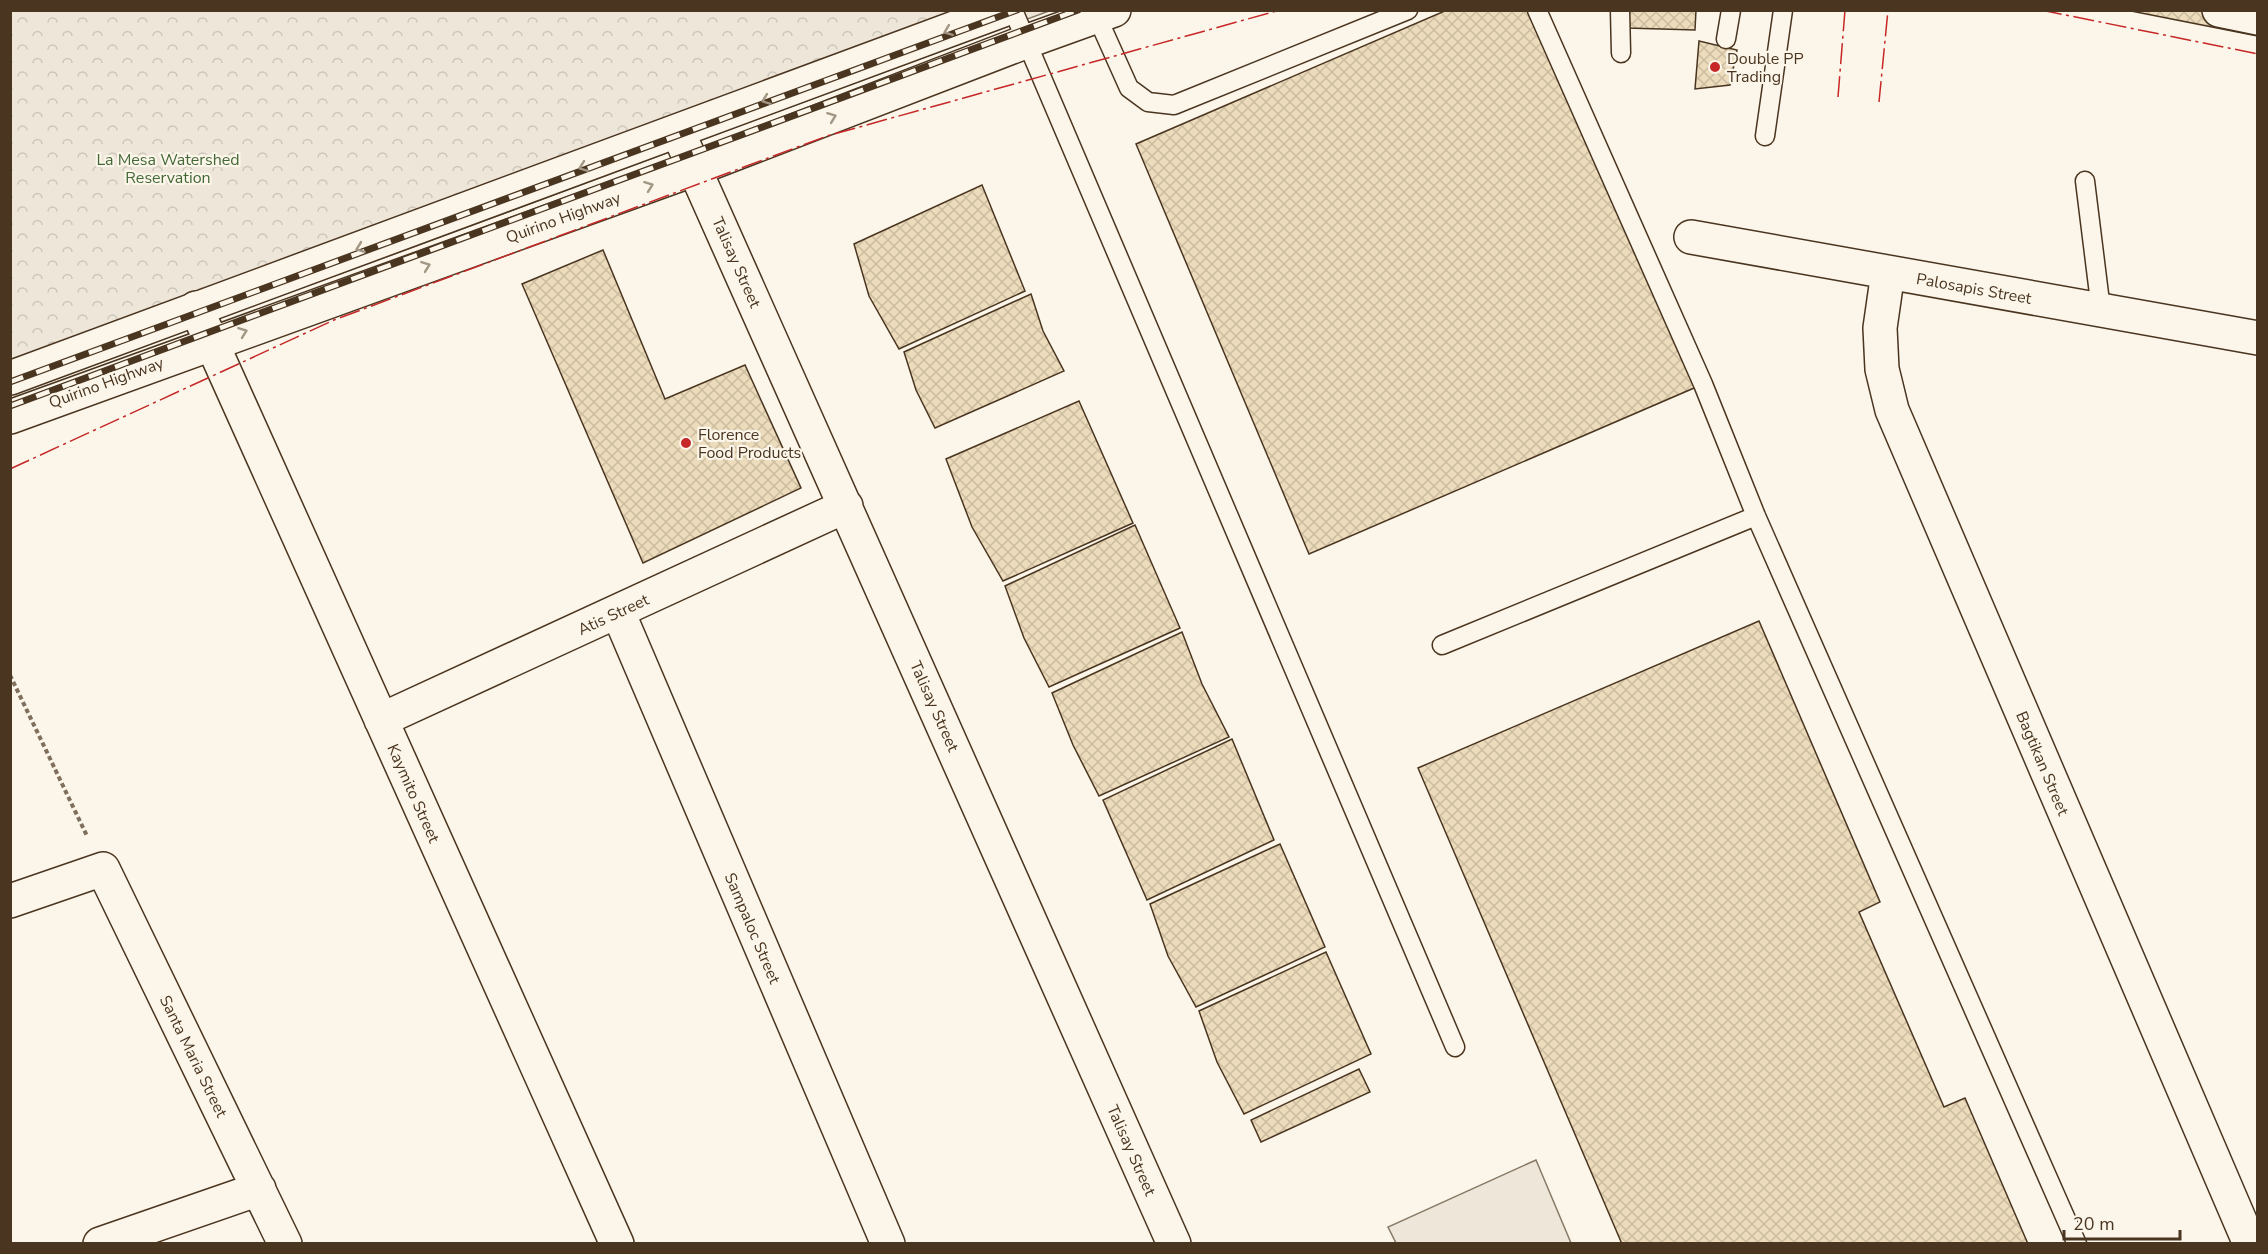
<svg xmlns="http://www.w3.org/2000/svg" width="2268" height="1254" viewBox="0 0 2268 1254" font-family="'Nunito Sans',sans-serif">
  <defs>
    <pattern id="forest-crowns" width="20" height="18" patternUnits="userSpaceOnUse" patternTransform="scale(1.5)"><rect width="20" height="18" fill="#ede6d9"/><path d="M2 6a3 3 0 1 1 6 0M12 15a3 3 0 1 1 6 0" fill="none" stroke="#cdc6ba"/></pattern>
    <pattern id="building-cross-hatch" width="8" height="8" patternUnits="userSpaceOnUse" patternTransform="scale(1.5)"><rect width="8" height="8" fill="#ecdcbc"/><path d="M0 0l8 8M0 8l8-8" fill="none" stroke="#ccbda1"/></pattern>
  </defs>
  <rect width="100%" height="100%" fill="#fbf6e9"/>
  <path fill="url(#forest-crowns)" stroke="#887966" stroke-width="1.5" d="M11,11H1049L408,249L11,394Z"/>
  <path fill="#ede6d9" stroke="#887966" stroke-width="1.5" d="M1536,1160L1571,1243H1396L1388,1227Z"/>
  <path fill="url(#building-cross-hatch)" stroke="#4a3520" stroke-width="1.5" d="M1447,10H1535L1701,385L1309,554L1136,144Z
    M1627,10H1696L1695,30L1627,28Z
    M2126,10H2258V36Z
    M1699,41L1737,50L1730,85L1695,89Z
    M982,185L1025,291L899,349L869,296L854,244Z
    M603,250L665,399L745,365L801,488L643,563L522,284Z
    M1031,294L1043,331L1064,371L935,428L916,390L904,352Z
    M1079,401L1133,523L1003,581L972,527L946,459Z
    M1135,525L1180,628L1049,687L1024,638L1005,586Z
    M1759,621L1880,902L1859,912L1944,1107L1965,1098L2028,1244H1622L1418,768Z
    M1182,632L1202,684L1229,737L1099,796L1073,745L1052,693Z
    M1232,739L1274,840L1147,900L1103,800Z
    M1280,844L1325,947L1196,1007L1168,956L1150,904Z
    M1326,952L1371,1054L1244,1114L1217,1062L1199,1011Z
    M1359,1069L1370,1092L1261,1142L1251,1120Z"/>
  <g fill="none" stroke-linecap="round" stroke-linejoin="round">
    <g stroke="#4a3520" stroke-width="21">
      <path id="lane" d="M1013,10L1455,1047
        M1094,10L1129,88L1148,102L1174,105L1408,10
        M1537,10L1703,384L1756,516L2077,1244
        M1620,10L1621,53
        M1726,39L1731,10
        M1765,136L1783,10
        M2085,181L2101,310
        M1442,645L1756,516"/>
    </g>
    <g stroke="#4a3520" stroke-width="36">
      <path id="street" d="M678,132L1174,1244
        M1691,237L2258,338
        M1888,272L1880,328L1882,369L1892,410L2250,1244
        M196,308L617,1244
        M618,612L888,1244
        M381,720L846,506
        M10,901L103,869L285,1244
        M100,1244L259,1189"/>
    </g>
    <g stroke="#4a3520" stroke-width="36">
      <path id="primary" d="M2219,10L2258,18
        M10,378L1003,10
        M10,417L695,169L1025,42L1114,10"/>
    </g>
    <path stroke="#7f6f5c" stroke-width="4" stroke-dasharray="4.5 3" stroke-linecap="butt" d="M10,675L87,836"/>
    <use href="#lane" stroke="#fbf6e9" stroke-width="18"/>
    <use href="#street" stroke="#fbf6e9" stroke-width="33"/>
    <use href="#primary" stroke="#fbf6e9" stroke-width="33"/>
    <g stroke="#4a3520" stroke-width="7">
      <path id="rail" d="M10,382L1017,10
        M10,406L1078,10"/>
    </g>
    <use href="#rail" stroke="#fbf6e9" stroke-width="4.5" stroke-dasharray="14" stroke-linecap="butt"/>
    <path stroke="#c62828" stroke-width="1.5" stroke-dasharray="21 4.5 3 4.5" stroke-linecap="butt" d="M2041,10L2258,54
      M1838,97L1845,10
      M1879,102L1888,10
      M10,469L334,320L827,136L1280,10"/>
  </g>
  <defs><path id="oneway-chevron" d="M-2-3.5L2.5 0L-2 3.5" fill="none" stroke-width="1.6" stroke-linecap="round" stroke-linejoin="round" transform="scale(1.5)"/></defs>
  <g stroke="#a29684">
    <use href="#oneway-chevron" transform="translate(948 31) rotate(159)"/>
    <use href="#oneway-chevron" transform="translate(766 100) rotate(159)"/>
    <use href="#oneway-chevron" transform="translate(832 117) rotate(-21)"/>
    <use href="#oneway-chevron" transform="translate(583 167) rotate(160)"/>
    <use href="#oneway-chevron" transform="translate(649 186) rotate(-20)"/>
    <use href="#oneway-chevron" transform="translate(360 248) rotate(160)"/>
    <use href="#oneway-chevron" transform="translate(426 266) rotate(-20)"/>
    <use href="#oneway-chevron" transform="translate(243 332) rotate(-20)"/>
  </g>
  <g fill="#c62828" stroke="#fbf6e9" stroke-width="2">
    <circle cx="1715" cy="67" r="6"/>
    <circle cx="686" cy="443" r="6"/>
  </g>
  <g text-anchor="middle" stroke-width="4.5" stroke-linejoin="round" paint-order="stroke">
    <g font-size="16" fill="#4a3520" stroke="#fbf6e9" text-anchor="start">
      <text x="1727" y="64">Double PP<tspan x="1727" dy="18">Trading</tspan></text>
      <text x="698" y="440">Florence<tspan x="698" dy="18">Food Products</tspan></text>
    </g>
    <g font-size="16" fill="#436837" stroke="#fbf6e9">
      <text x="168" y="165">La Mesa Watershed<tspan x="168" dy="18">Reservation</tspan></text>
    </g>
    <g font-size="16" fill="#4a3520" stroke="#fbf6e9">
      <text transform="translate(563 217) rotate(-20)" y="6">Quirino Highway</text>
      <text transform="translate(737 262) rotate(66)" y="6">Talisay Street</text>
      <text transform="translate(1974 288) rotate(10)" y="6">Palosapis Street</text>
      <text transform="translate(106 382) rotate(-20)" y="6">Quirino Highway</text>
      <text transform="translate(613 614) rotate(-25)" y="6">Atis Street</text>
      <text transform="translate(935 706) rotate(66)" y="6">Talisay Street</text>
      <text transform="translate(2043 763) rotate(67)" y="6">Bagtikan Street</text>
      <text transform="translate(414 793) rotate(66)" y="6">Kaymito Street</text>
      <text transform="translate(753 928) rotate(67)" y="6">Sampaloc Street</text>
      <text transform="translate(194 1056) rotate(64)" y="6">Santa Maria Street</text>
      <text transform="translate(1132 1150) rotate(66)" y="6">Talisay Street</text>
    </g>
  </g>
  <rect width="2268" height="1254" fill="none" stroke="#4a3520" stroke-width="24"/>
  <path d="M2064 1230v9h116v-9" fill="none" stroke="#4a3520" stroke-width="3"/>
  <text x="2073" y="1230" font-size="18" fill="#4a3520" stroke="#fbf6e9" stroke-width="4.5" paint-order="stroke">20 m</text>
</svg>
